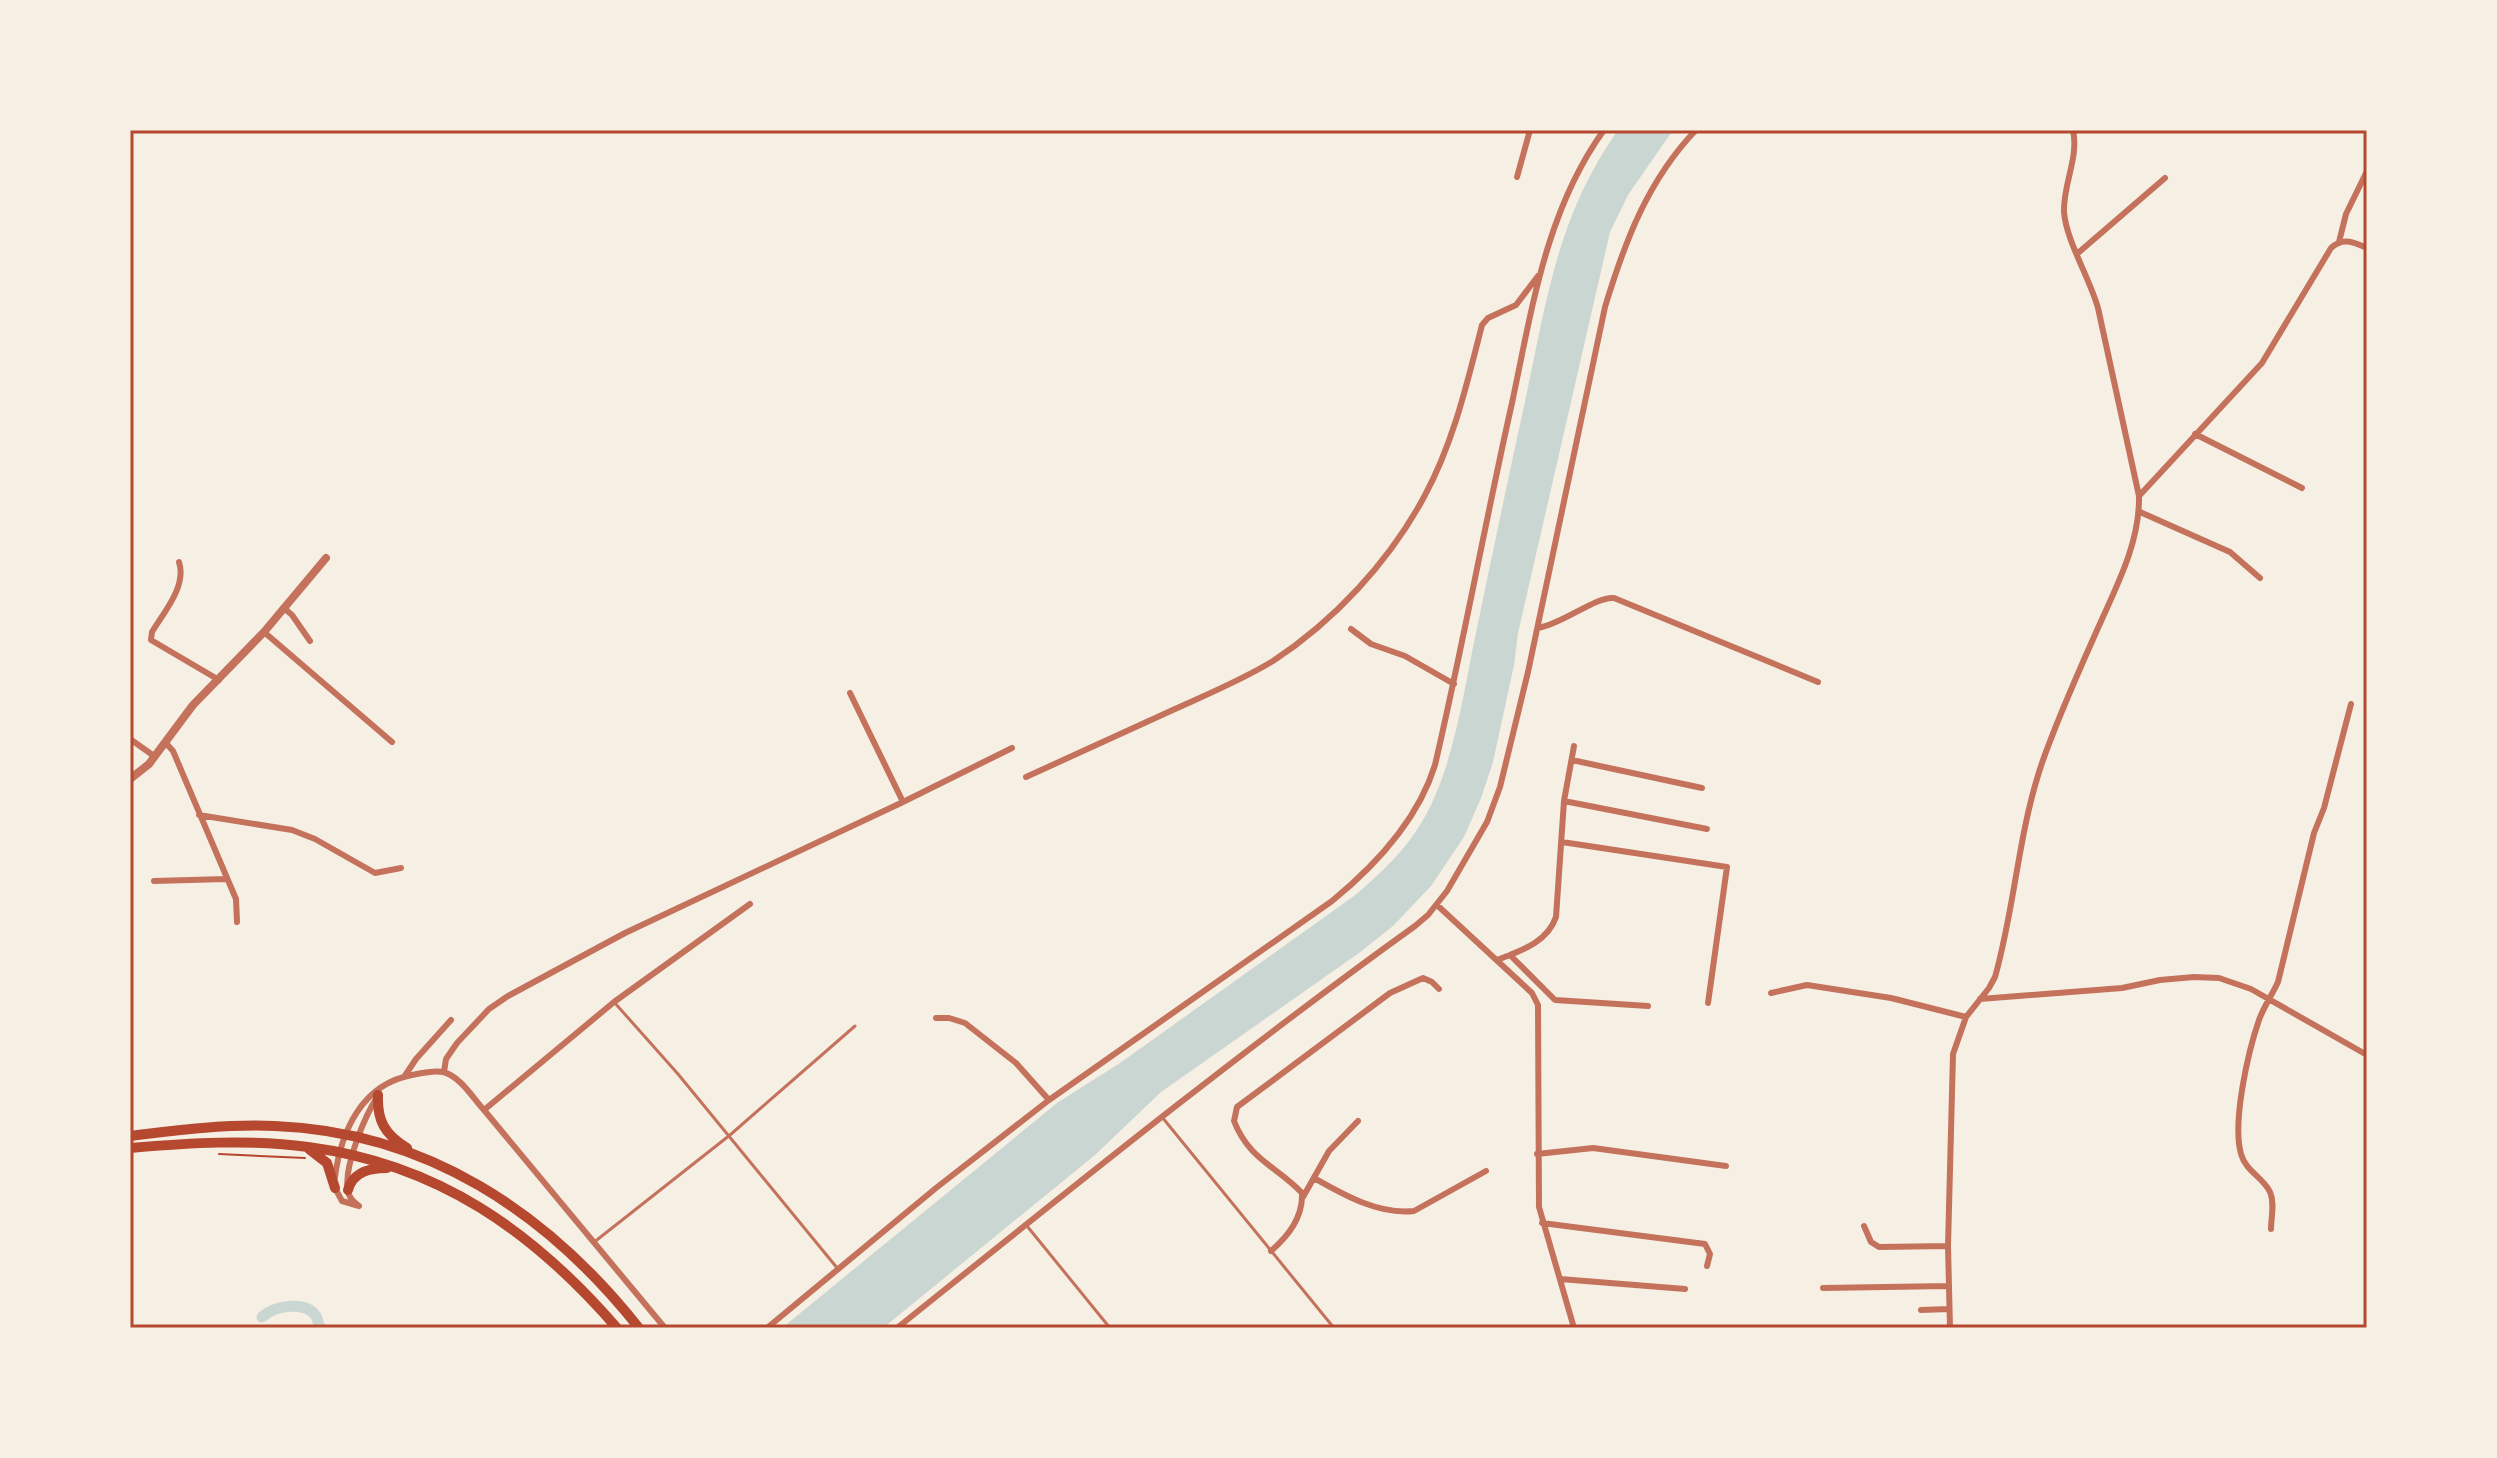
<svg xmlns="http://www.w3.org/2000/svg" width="2497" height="1458" viewBox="0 0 2497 1458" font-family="'IBM Plex Sans',sans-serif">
  <rect width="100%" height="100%" fill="#f6efe4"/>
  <path fill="#c9d6d2" d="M1618,130H1673L1628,195L1610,232L1518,633L1514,665L1493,762L1481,798L1464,837L1431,886L1393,926L1359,953L1161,1092L1095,1155L883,1328H782L1057,1103L1120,1063L1354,896C1380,874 1406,850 1423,820C1454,768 1464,688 1477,628C1493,551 1509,474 1526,397C1547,298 1558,215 1618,130Z"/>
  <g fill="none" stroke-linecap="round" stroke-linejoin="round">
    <path stroke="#c9d6d2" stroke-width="11" d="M262,1317C274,1306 305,1300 316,1316C318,1319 318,1324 320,1328"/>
    <path stroke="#b5482f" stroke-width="2" d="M219,1154L305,1158"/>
    <path stroke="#c5725c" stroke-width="3" d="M614,1002L678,1074L838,1269
      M1162,1117L1334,1328
      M1027,1226L1110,1328
      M593,1243L730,1135L855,1026"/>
    <path stroke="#c5725c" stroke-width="6" d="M1517,177L1530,130
      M2339,242L2346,214L2367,171
      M2078,253L2165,178
      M2195,434L2302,488
      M2139,496L2262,363L2331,248C2343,237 2353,242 2367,248
      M2140,512L2230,552L2260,578
      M179,562C187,586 164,612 152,632L151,640L219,680
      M284,608L292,615L310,641
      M1538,628C1563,624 1596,596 1614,598L1818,682
      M1351,629L1371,644L1405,656L1454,684
      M264,632L392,742
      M850,693L903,802
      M130,739L154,756
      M165,742L173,751L236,899L237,922
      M1572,760L1702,788
      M1026,777C1075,755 1125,732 1175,709C1208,694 1242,680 1273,661C1334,621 1389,562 1424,497C1453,444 1467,384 1482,325L1488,318L1516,305L1538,276
      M1564,801L1707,829
      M199,815L292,830L315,839L375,873L401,868
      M1562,842L1727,867L1708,1003
      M154,881L226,879
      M1437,905L1532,993L1538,1005L1539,1207L1574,1328
      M1510,955L1555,1000L1648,1006
      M1497,960C1520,951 1547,943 1556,917L1564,801L1574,746
      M1771,993L1807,985L1891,998L1966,1017
      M1980,999L2122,988L2160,980L2194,977L2219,978L2251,989L2367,1055
      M936,1018H949L965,1023L1016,1063L1049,1100
      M444,1072L446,1059L457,1043L489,1009L508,996L625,933L903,802L1012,748
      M404,1077L416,1059L451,1020
      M484,1110L614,1002L750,904
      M1537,1154L1593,1148L1726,1166
      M335,1177C341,1131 362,1084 412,1075C422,1073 434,1070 443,1072C460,1076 473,1098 484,1110L665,1328
      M1314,1178C1344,1195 1379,1215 1414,1211L1486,1171
      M335,1188L342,1201L359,1206
      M1303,1197L1329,1151L1358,1121
      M359,1206C353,1202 349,1198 348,1191C343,1168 365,1115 378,1096
      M1542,1223L1705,1244L1710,1254L1707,1266
      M1864,1226L1871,1242L1879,1247L1948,1246
      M2271,1229C2271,1218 2275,1203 2270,1192C2263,1177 2246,1172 2241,1154C2232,1122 2248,1052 2259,1020C2264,1006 2272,995 2278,982L2314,833L2324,808L2351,704
      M1271,1251C1288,1236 1303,1218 1302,1193C1278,1167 1249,1160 1234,1121L1237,1107L1390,993L1423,978L1432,982L1439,989
      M1560,1279L1685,1289
      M1823,1288L1948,1286
      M1921,1310L1949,1309
      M767,1328L936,1188L1049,1100L1332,901C1376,865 1418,820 1435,765C1463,645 1485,523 1512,403C1532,309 1546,210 1604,130
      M897,1328C1068,1191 1237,1054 1415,926L1428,915L1447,891L1487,822L1500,787L1528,672L1605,307C1625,241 1648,180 1696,130
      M1950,1328L1948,1246L1953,1054L1966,1017L1989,988L1995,977C2015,907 2018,833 2042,763C2058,717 2078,673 2098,628C2116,587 2140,543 2139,496L2098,308C2090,279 2066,240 2064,212C2063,184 2079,158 2073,130"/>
    <path stroke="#c5725c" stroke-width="8" d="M130,779L149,764L193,705L264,632L326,558"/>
    <path stroke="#b5482f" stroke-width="10" d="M378,1095C377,1120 384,1134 407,1148
      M130,1136C178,1130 227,1124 275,1126C427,1132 547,1212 639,1328
      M130,1148C188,1143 250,1139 308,1147C438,1164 533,1231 617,1328
      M309,1149L327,1163L335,1188
      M348,1190C353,1172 369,1168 387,1168"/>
  </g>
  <rect width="2497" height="1458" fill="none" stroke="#f6efe4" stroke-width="264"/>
  <rect x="132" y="132" width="2233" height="1194" fill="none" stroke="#b5482f" stroke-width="3"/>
</svg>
